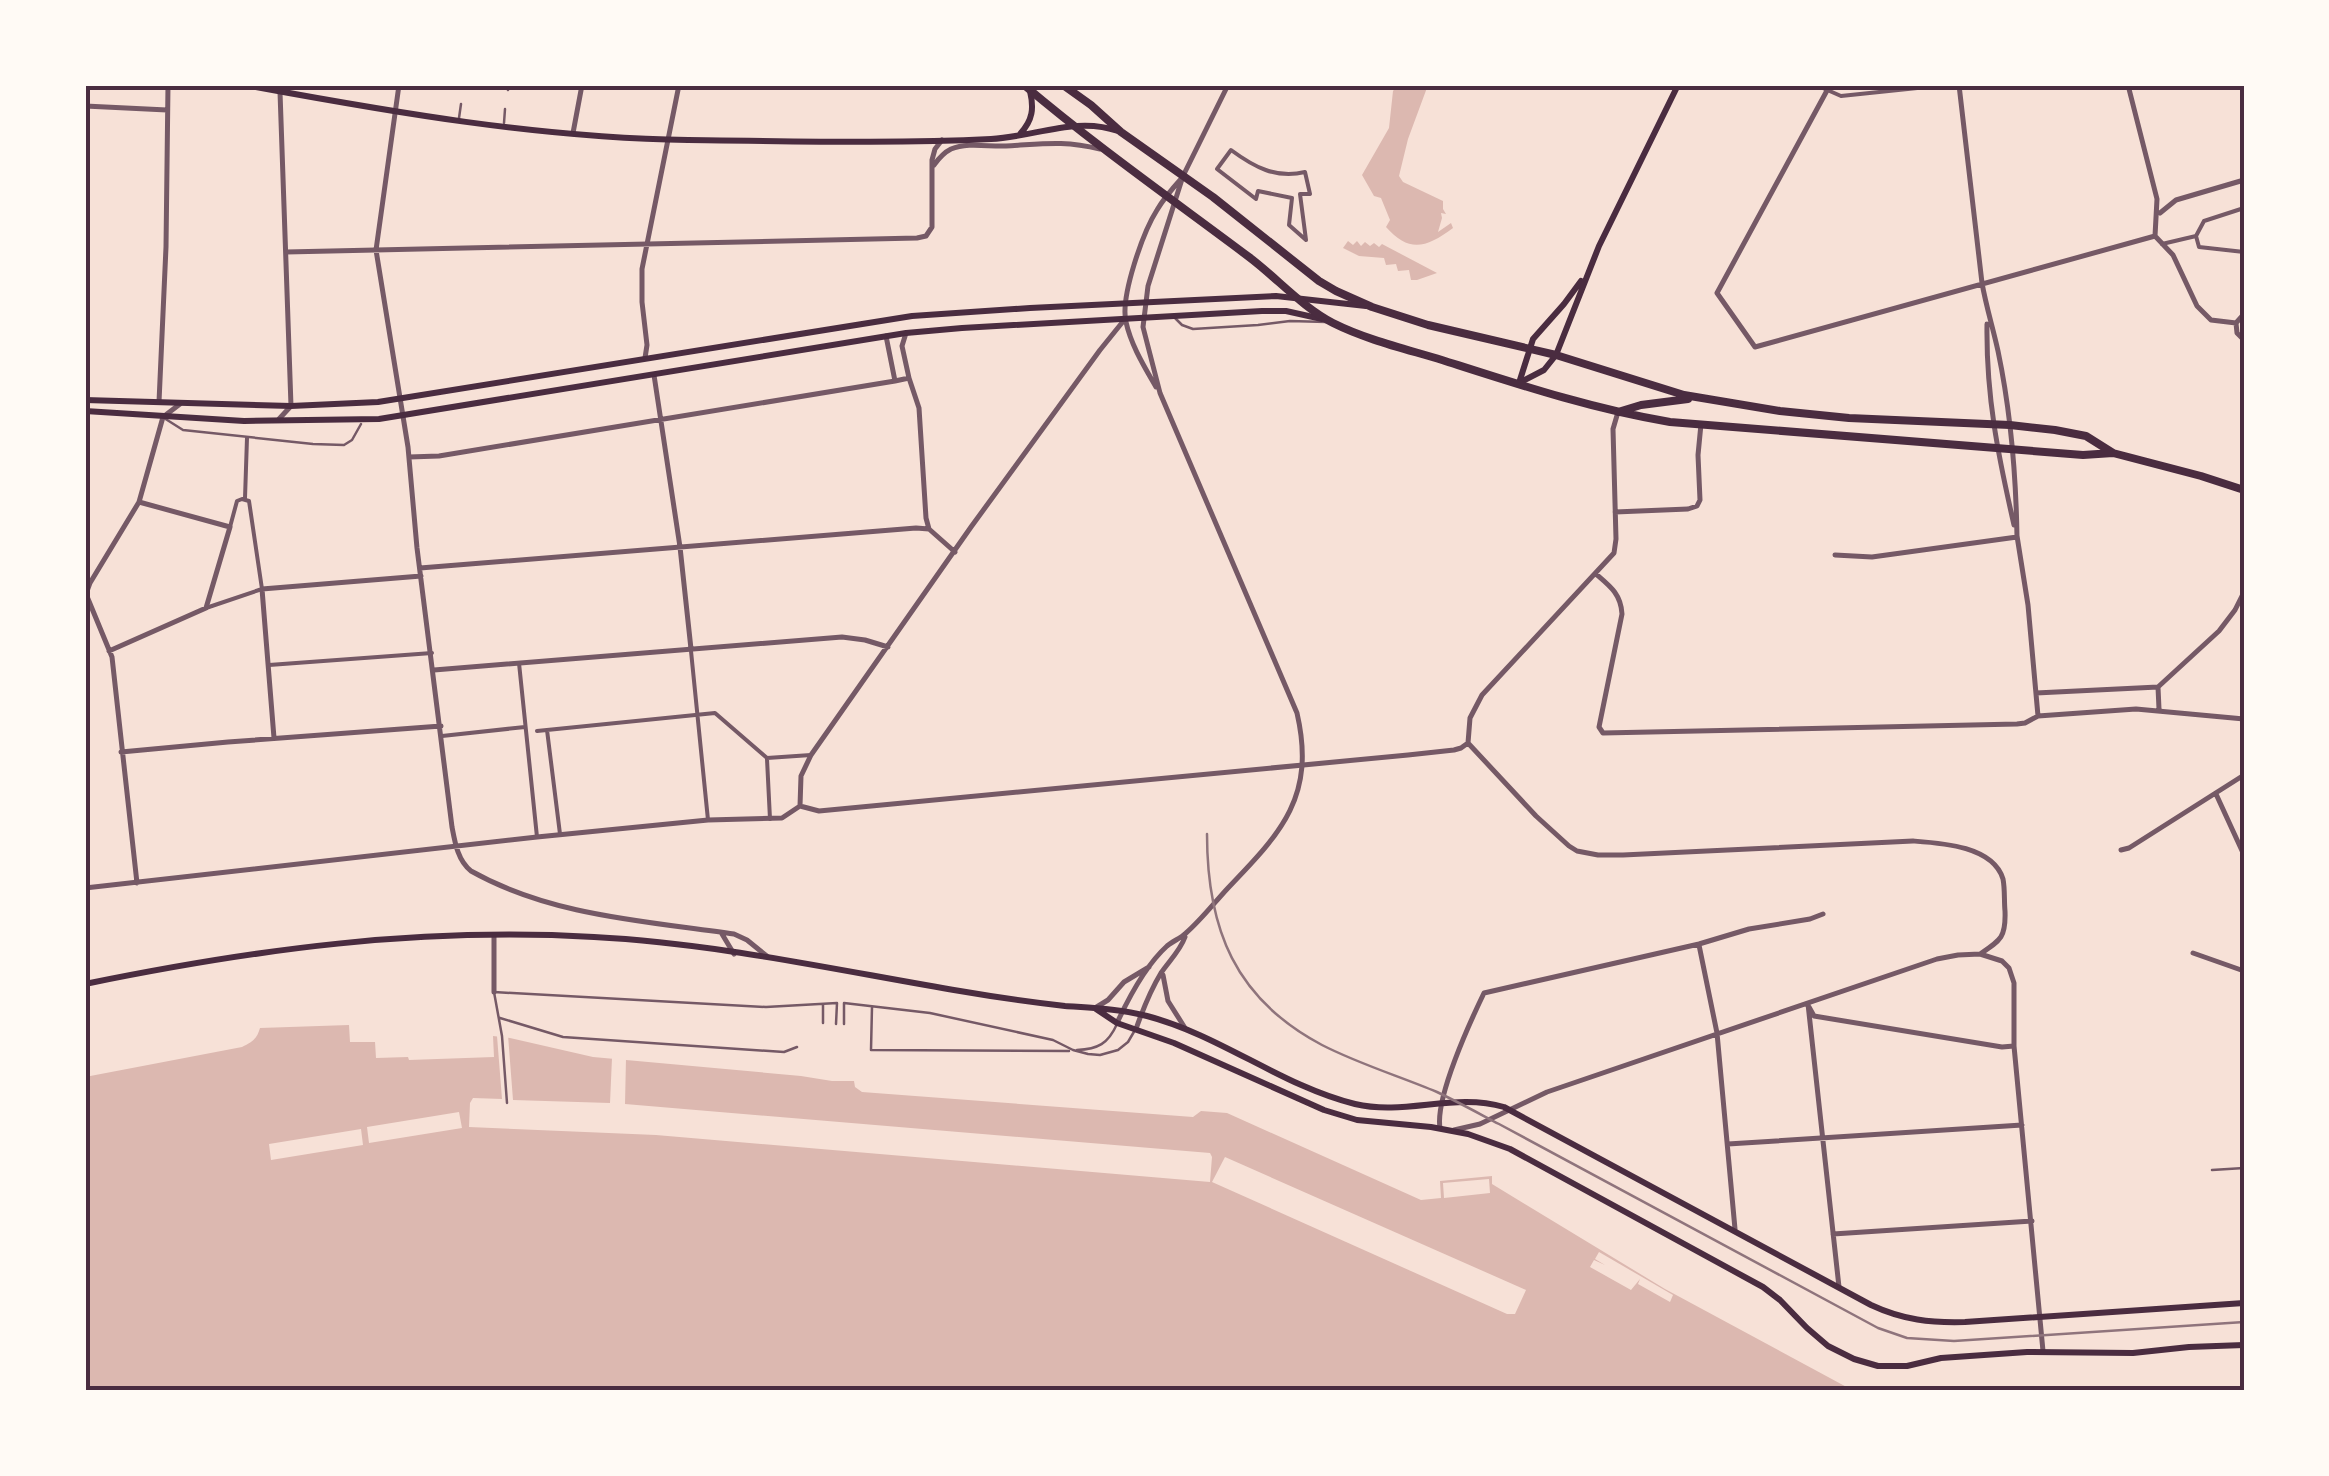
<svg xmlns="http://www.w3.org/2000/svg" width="2329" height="1476" viewBox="0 0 2329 1476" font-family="Lato,sans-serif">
  <rect width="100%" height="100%" fill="#f7e1d7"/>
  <path fill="#dcb8b0" d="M1398,85H1428L1408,139L1399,176L1403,182L1443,201V209L1446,214L1441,213L1442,218L1438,232L1451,223L1453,228C1426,248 1409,253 1386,227L1390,220L1381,198L1374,196L1362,175L1389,128L1393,91Z
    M1348,241L1353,245L1357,241L1361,246L1365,242L1370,246L1374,243L1379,247L1382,244L1437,273L1417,280H1411L1409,270L1398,271L1396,264L1386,265L1384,258L1359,256L1343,248Z
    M349,1025L350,1042H375L376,1058L408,1057L409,1060L494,1057L493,1036L510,1038L593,1057L801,1076L832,1081H854L855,1087L862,1092L1193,1117L1201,1111L1227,1113L1421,1200L1441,1198L1440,1181L1492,1176V1184L1665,1289L1854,1391H85V1077L242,1047C252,1042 257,1039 260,1028Z"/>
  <path fill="#f7e1d7" d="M508,1035L513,1100L610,1103L612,1058H626L625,1104L1210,1153L1212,1157L1210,1182L656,1135L469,1127L470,1103L473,1098L502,1099L497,1036Z
    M459,1112L462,1128L369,1143L367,1127Z
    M361,1129L363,1145L271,1160L269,1144Z
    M1225,1157L1526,1290L1515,1314H1507L1212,1182Z
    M1489,1179L1490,1193L1444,1198L1443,1183Z
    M1599,1252L1673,1295L1670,1302L1638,1284L1640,1279L1631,1290L1590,1267L1594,1260L1605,1265L1595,1259Z"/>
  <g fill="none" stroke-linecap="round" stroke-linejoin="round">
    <path stroke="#755966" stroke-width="2.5" d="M508,90L509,85
      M459,118L461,104
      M504,123L505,109
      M1174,317L1182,325L1193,329L1258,325L1290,321L1326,322
      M164,418L183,430L313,444L344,445L352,440L361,424
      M823,1005V1023
      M872,1007L871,1050L1069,1051
      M500,1018L563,1037L784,1052L797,1047
      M844,1024V1003L930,1013L1053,1040L1073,1050L1088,1054L1100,1055L1118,1050L1128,1042L1135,1030
      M1077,1050C1098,1049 1108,1044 1117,1024
      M507,1103L502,1036L494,992L766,1007L837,1003L836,1024
      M2212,1170L2244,1168"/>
    <path stroke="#755966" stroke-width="4" d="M1816,85L1841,96L1946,85L1959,86
      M1231,150C1254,167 1276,179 1305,172L1310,194H1300L1306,240L1289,225L1292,198L1258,191L1256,199L1217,169Z
      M2244,208L2204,221L2196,236L2199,247L2244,252
      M2162,244L2196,236
      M245,498L247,438
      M206,608L262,589L249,501L242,499L237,501L230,527
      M691,651L708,820
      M519,663L537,837
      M269,665L432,653
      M547,730L560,834
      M537,731L715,713L767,758L811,755
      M442,736L525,727
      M767,759L770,819"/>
    <path stroke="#755966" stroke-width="5" d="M399,85L376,250L408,447L417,548L452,827C455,843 458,861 471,871C551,916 645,921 734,934L747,940L768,957
      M1830,85L1717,293L1755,347L2155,236
      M1959,85L1982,283C1986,306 1993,328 1998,351C2011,413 2016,475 2017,537
      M2128,85L2157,199L2155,236
      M85,106L167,110
      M573,133L582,85
      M934,165C939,158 943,153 951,149C968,142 989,147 1006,146C1043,144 1063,140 1100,149
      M2160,213L2176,200L2244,180
      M2155,236L2173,255L2197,306L2211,320L2236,323L2244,314
      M286,252L917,238L926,236L932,227V160L935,149L942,140
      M2236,323L2237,333L2244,340
      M1987,324C1986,396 1998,455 2014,525
      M886,336L895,381L909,378L902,346L906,333
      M645,358L647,345L642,302V269L679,85
      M654,375L680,547L691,649
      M909,378L919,408L926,518L929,529
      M159,402L166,247L168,85
      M279,419L291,406L280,92
      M409,457L439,456L895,381
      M1615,512L1688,509L1697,506L1700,500L1698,455L1701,424
      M2017,536L2028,605L2038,716
      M1835,555L1872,557L2017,537
      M420,568L916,528L929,529L955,552
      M1596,574C1610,586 1621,594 1622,614L1599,727L1603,733L2017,724L2025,723L2038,716L2136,709L2244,719
      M109,651L206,608L230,527L139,502
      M434,670L842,637L865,640L888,647
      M2158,687L2159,709
      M2036,693L2158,687L2219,631L2235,610L2244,592
      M274,738L262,589L421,576
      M1468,743L1536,816L1569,846L1577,851L1598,855H1623L1913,841C1941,843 1993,846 2003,879C2005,889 2004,901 2005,911C2006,937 2001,940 1980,954
      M1468,743L1470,718L1482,695L1614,553L1616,539L1613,429L1618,412
      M121,752L228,742L441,726
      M2216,794L2244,855
      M800,806L819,811L1408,755L1454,750L1461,748L1468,743
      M800,806L801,776L811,755L971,527L1100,350L1125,319
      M2121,850L2129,848L2244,775
      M137,883L112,657L86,594L90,583L139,502L163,417L180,404
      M85,888L537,837L708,820L782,818L800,806
      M722,934L734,954
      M494,935V992
      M1699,945L1717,1033L1735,1229
      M2193,953L2244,971
      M1808,1004L1839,1287
      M1809,1007L1814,1016L2002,1047L2014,1046
      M1440,1128C1435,1098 1470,1022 1484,993L1699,944L1749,929L1810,919L1823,914
      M1454,1130L1480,1124L1547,1092L1937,959L1958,955L1980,954L2002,961L2009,968L2014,983V1046L2043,1351
      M1728,1144L2022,1125
      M1833,1234L2032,1221"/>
    <path stroke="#755966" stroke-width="5" d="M1156,387C1144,366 1131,345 1126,322C1120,297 1143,232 1157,210C1164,198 1172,189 1181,179
      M1163,975L1168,1001L1185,1028
      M1095,1008L1108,1000L1124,982L1149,967
      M1117,1023C1129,997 1146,965 1167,946C1173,941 1181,938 1186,933C1201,920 1214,903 1228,888C1282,832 1316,796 1297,713L1160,393L1143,327L1148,286L1183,176L1228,85
      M1136,1029C1143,1009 1150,991 1161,973C1169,961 1180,951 1185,937"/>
    <path stroke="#4a2c40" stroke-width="6" d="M245,85C391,112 540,138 688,140C789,141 891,144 991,139C1034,137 1076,116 1118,131
      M1020,134C1033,120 1034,108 1030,91
      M1519,383L1544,370L1556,355L1599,246L1678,85
      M1519,383L1533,339L1564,304L1581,281
      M85,400L291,406L378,402L912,316L1030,308L1276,296L1366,306
      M85,411L244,421L379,419L906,333L962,328L1262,311H1286L1322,319
      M85,984C256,949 419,927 594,937C715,943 841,971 960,991C995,997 1029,1002 1065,1006C1092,1008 1120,1009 1147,1016C1220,1035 1282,1086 1355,1104C1406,1116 1454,1092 1504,1107L1871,1305C1903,1320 1931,1323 1965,1322L2244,1303
      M1096,1009L1117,1023L1174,1043L1324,1110L1357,1120L1431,1127L1468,1134L1510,1149L1763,1287L1780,1300L1807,1328L1828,1346L1854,1359L1878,1366H1907L1941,1358L2027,1352L2133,1353L2189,1347L2244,1345"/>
    <path stroke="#4a2c40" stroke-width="8" d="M1024,85C1096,146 1173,200 1249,257C1277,278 1302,307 1333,323C1367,340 1406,349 1442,360C1517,384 1592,409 1670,422L2083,455L2113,453
      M1063,85L1091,105L1121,132L1213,197L1319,281L1336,291L1372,307L1428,325L1556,355L1684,395L1780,411L1849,418L2010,425L2055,430L2086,436L2113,453L2201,476L2244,490
      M1618,412L1641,405L1688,399"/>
    <path stroke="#8f747c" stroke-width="2.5" d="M1207,834C1207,929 1235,999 1322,1045C1359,1064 1399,1076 1437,1092C1458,1102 1478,1113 1499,1124L1878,1328L1907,1338L1954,1341L2244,1322"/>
  </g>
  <rect width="2329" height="1476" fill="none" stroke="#fffaf5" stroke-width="175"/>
  <rect x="88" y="88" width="2154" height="1300" fill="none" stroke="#4a2c40" stroke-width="4"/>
</svg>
